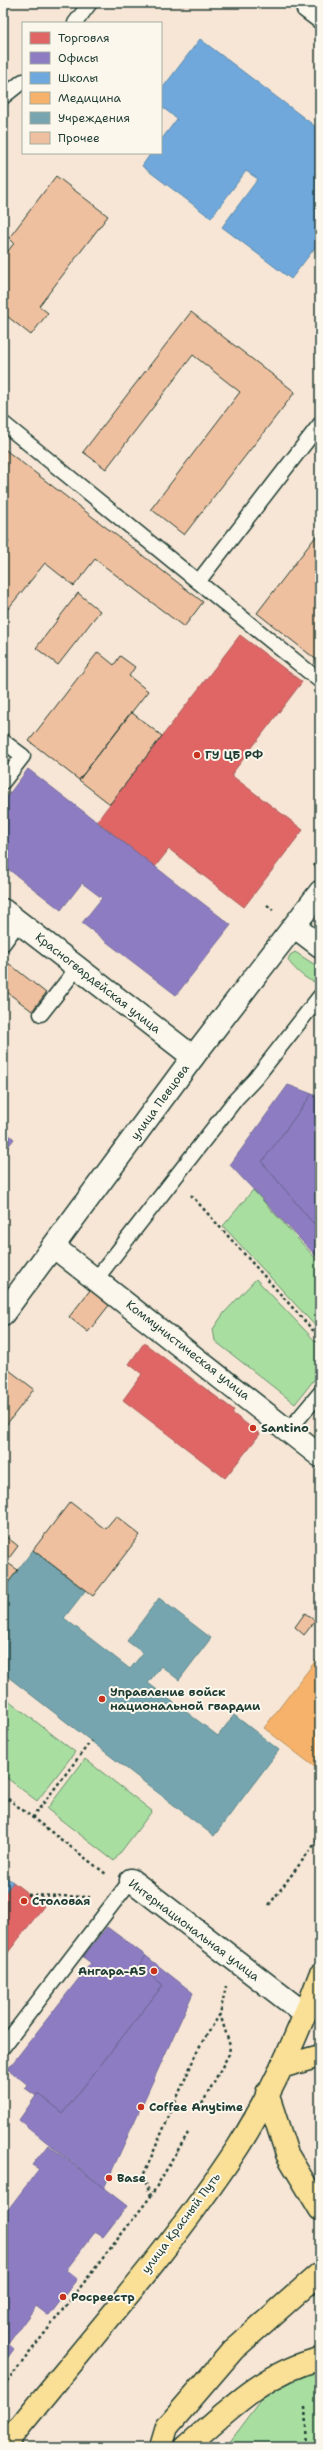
<svg xmlns="http://www.w3.org/2000/svg" width="323" height="2450" viewBox="0 0 323 2450" font-family="'Shantell Sans',sans-serif">
  <rect width="100%" height="100%" fill="#f7e6d5"/>
  <filter id="ink" filterUnits="userSpaceOnUse"><feTurbulence type="fractalNoise" baseFrequency=".025" numOctaves="2"/><feDisplacementMap in="SourceGraphic" scale="8" xChannelSelector="R" yChannelSelector="G"/><feConvolveMatrix kernelMatrix="1 2 1 2 8 2 1 2 1" color-interpolation-filters="sRGB"/></filter>
  <g filter="url(#ink)">
    <path fill="#a9dea1" stroke="#648e6a" d="M295,952L320,968V981C311,986 293,968 288,960L290,955Z
      M253,1190L320,1263V1331L223,1226Z
      M256,1279L320,1346V1372L295,1404L215,1341L213,1329L224,1313Z
      M3,1696L75,1752L37,1801L3,1775Z
      M85,1759L152,1811L114,1861L47,1809Z
      M320,2367V2447H226L266,2394L303,2372Z"/>
    <path fill="#e06666" stroke="#a65a57" d="M240,635L302,682L231,775L303,830L244,907L169,849L155,867L97,821Z
      M144,1343L234,1410L232,1413L260,1434L225,1478L123,1400L142,1374L129,1364Z
      M13,1882L44,1906L3,1959V1895Z"/>
    <path fill="#8e7cc3" stroke="#6d6998" d="M28,769L231,925L176,995L82,923L102,898L82,883L61,910L3,865V802Z
      M288,1085L312,1094L262,1162L312,1222L320,1226V1260L230,1165Z
      M312,1094L320,1098V1226L312,1222L262,1162Z
      M3,1130L14,1139L3,1153Z
      M107,1927L146,1956L139,1966L163,1985L63,2113L38,2093L36,2096L25,2088L28,2085L8,2069L91,1963L83,1957Z
      M146,1956L193,1993L104,2188L19,2120L38,2093L63,2113L163,1985L139,1966Z
      M48,2145L127,2206L103,2237L95,2232L66,2270L77,2279L49,2316L36,2306L8,2344L14,2349L3,2364V2216L39,2169L32,2165Z"/>
    <path fill="#6fa8dc" stroke="#5788aa" d="M200,39L320,130V241L291,279L222,227L258,179L246,171L211,218L142,166L151,153H161V140L177,119L161,106V90Z
      M3,1875L13,1882L3,1895Z"/>
    <path fill="#f6b26b" stroke="#b68f5a" d="M320,1655V1771L264,1728Z"/>
    <path fill="#76a5af" stroke="#5c868a" d="M33,1550L85,1591L64,1618L130,1669L143,1653L127,1641L159,1598L211,1638L179,1680L161,1666L148,1683L218,1736L234,1715L279,1750L214,1836L3,1673V1589Z"/>
    <path fill="#efc09f" stroke="#1f3d34" d="M56,176L108,216L39,306L48,313L31,335L3,313V258L14,243L9,238Z
      M191,312L295,392L184,535L151,509L240,392L193,355L106,469L83,452Z
      M3,448L203,602L184,627L95,559L74,586L45,563L3,615V550L9,542L3,537Z
      M320,531V659L318,661L257,613Z
      M78,593L100,611L58,665L36,648Z
      M98,652L114,665L120,656L135,667L129,676L148,691L79,780L29,741Z
      M131,712L162,736L110,804L79,780Z
      M7,962L46,993L32,1011L3,989V967Z
      M91,1289L110,1304L88,1332L69,1317Z
      M9,1370L34,1389L3,1429V1378Z
      M70,1502L105,1529L116,1516L140,1535L93,1596L33,1550Z
      M3,1534L18,1546L6,1562L18,1570L3,1589Z
      M305,1613L315,1621L304,1635L295,1627Z"/>
    <g fill="none" stroke-linecap="round" stroke-linejoin="round">
      <g stroke="#1f3d34" stroke-width="17">
        <path id="lane" d="M304,10L320,22
          M75,23L90,3
          M3,97L23,81
          M3,423L320,681
          M198,582L320,424
          M3,741L23,756L3,782
          M3,944L19,922
          M41,1014L78,967
          M97,1278L236,1099L255,1079L320,996
          M289,1430L320,1393
          M3,2047L131,1880"/>
      </g>
      <g stroke="#1f3d34" stroke-width="25">
        <path id="street" d="M3,910L193,1057
          M295,927L320,946
          M54,1247L320,1456
          M131,1880L305,2014"/>
      </g>
      <g stroke="#1f3d34" stroke-width="25">
        <path id="secondary" d="M3,1314L193,1057L320,892"/>
      </g>
      <g stroke="#1f3d34" stroke-width="25">
        <path id="primary" d="M281,2067L320,2056
          M267,2093L287,2154L320,2209
          M3,2447C81,2350 170,2251 238,2147C271,2095 299,2032 320,1975
          M161,2447L167,2427L233,2350L320,2273
          M186,2447C226,2412 266,2371 320,2359"/>
      </g>
      <path stroke="#1f3d34" stroke-width="2.5" stroke-dasharray="3 3" stroke-linecap="butt" d="M314,866L320,858
        M267,905L273,910
        M191,1195L320,1338
        M3,1795L106,1874
        M32,1818L91,1741
        M28,1895L90,1897
        M269,1905L320,1837
        M202,2104L229,2054L230,2046L220,2014
        M151,2196L143,2176L198,2049L220,2014L226,1986
        M3,2387L151,2196L188,2133
        M305,2407L307,2447"/>
      <use href="#lane" stroke="#fbf7ec" stroke-width="14"/>
      <use href="#street" stroke="#fbf7ec" stroke-width="22"/>
      <use href="#secondary" stroke="#fbf7ec" stroke-width="22"/>
      <use href="#primary" stroke="#fadf96" stroke-width="22"/>
    </g>
  </g>
  <g fill="#c8321e" stroke="#fbf7ec" stroke-width="1.5">
    <circle cx="197" cy="755" r="4"/>
    <circle cx="253" cy="1428" r="4"/>
    <circle cx="102" cy="1699" r="4"/>
    <circle cx="24" cy="1901" r="4"/>
    <circle cx="154" cy="1971" r="4"/>
    <circle cx="141" cy="2107" r="4"/>
    <circle cx="109" cy="2178" r="4"/>
    <circle cx="63" cy="2297" r="4"/>
  </g>
  <g text-anchor="middle" stroke-width="4" stroke-linejoin="round" paint-order="stroke">
    <g font-size="12" font-weight="bold" fill="#1f3d34" stroke="#fbf7ec" text-anchor="start">
      <text x="205" y="759">ГУ ЦБ РФ</text>
      <text x="261" y="1432">Santino</text>
      <text x="110" y="1696">Управление войск<tspan x="110" dy="14">национальной гвардии</tspan></text>
      <text x="32" y="1905">Столовая</text>
      <text x="146" y="1975" text-anchor="end">Ангара-А5</text>
      <text x="149" y="2111">Coffee Anytime</text>
      <text x="117" y="2182">Base</text>
      <text x="71" y="2301">Росреестр</text>
    </g>
    <g font-size="12" fill="#1f3d34" stroke="#fbf7ec">
      <text transform="translate(98 983) rotate(38)" y="4">Красногвардейская улица</text>
      <text transform="translate(160 1102) rotate(-54)" y="4">улица Певцова</text>
      <text transform="translate(188 1350) rotate(38)" y="4">Коммунистическая улица</text>
      <text transform="translate(194 1930) rotate(37)" y="4">Интернациональная улица</text>
      <text transform="translate(181 2223) rotate(-53)" y="4">улица Красный Путь</text>
    </g>
  </g>
  <rect width="323" height="2450" fill="none" stroke="#fbf7ec" stroke-width="16"/>
  <rect x="8" y="8" width="307" height="2434" fill="none" stroke="#1f3d34" stroke-width="1.5" filter="url(#ink)"/>
  <rect x="22" y="22" width="140" height="132" fill="#fbf7ec" stroke="#a3ada2"/>
  <rect x="30" y="32" width="20" height="12" fill="#e06666" stroke="#a3ada2"/>
  <text x="58" y="42" font-size="12" fill="#1f3d34">Торговля</text>
  <rect x="30" y="52" width="20" height="12" fill="#8e7cc3" stroke="#a3ada2"/>
  <text x="58" y="62" font-size="12" fill="#1f3d34">Офисы</text>
  <rect x="30" y="72" width="20" height="12" fill="#6fa8dc" stroke="#a3ada2"/>
  <text x="58" y="82" font-size="12" fill="#1f3d34">Школы</text>
  <rect x="30" y="92" width="20" height="12" fill="#f6b26b" stroke="#a3ada2"/>
  <text x="58" y="102" font-size="12" fill="#1f3d34">Медицина</text>
  <rect x="30" y="112" width="20" height="12" fill="#76a5af" stroke="#a3ada2"/>
  <text x="58" y="122" font-size="12" fill="#1f3d34">Учреждения</text>
  <rect x="30" y="132" width="20" height="12" fill="#efc09f" stroke="#a3ada2"/>
  <text x="58" y="142" font-size="12" fill="#1f3d34">Прочее</text>
</svg>
